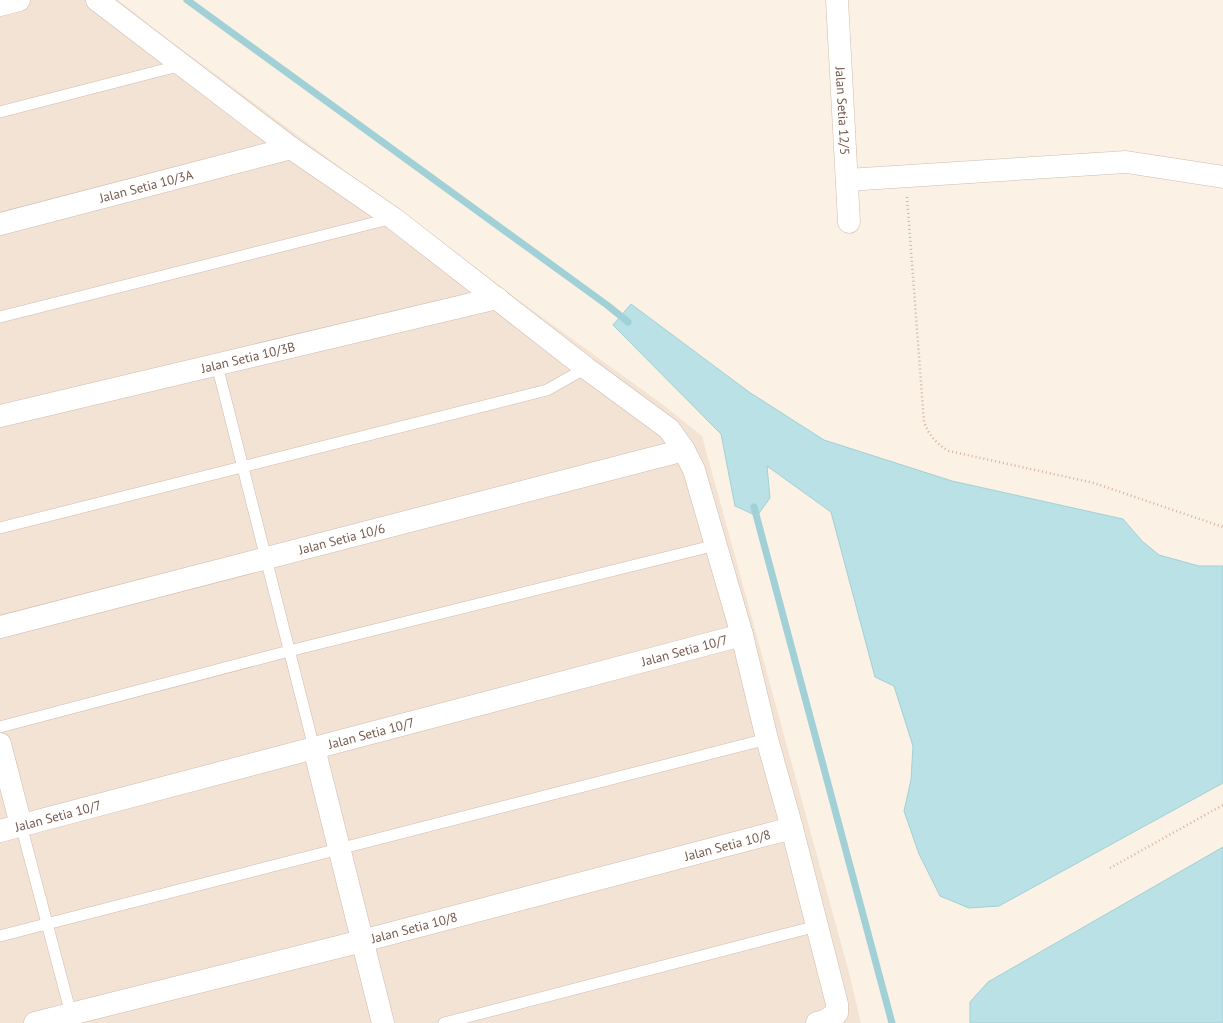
<svg xmlns="http://www.w3.org/2000/svg" width="1223" height="1023" viewBox="0 0 1223 1023" font-family="'PT Sans',sans-serif">
  <rect width="100%" height="100%" fill="#fcf1e5"/>
  <path fill="#f3e3d4" d="M0,0H118L168,39L532,310L662,404L702,436L848,969L861,1023H0Z"/>
  <path fill="#bae1e5" stroke="#a1d1d6" d="M631,304L749,392L824,440L952,481L1123,519L1142,541L1159,555L1199,566H1223V783L999,906L969,908L940,896L919,854L904,811L911,780L913,746L894,686L875,677L831,512L767,466L770,498L757,516L735,506L721,434L613,325Z
    M1223,847V1023H970V1002L988,982Z"/>
  <g fill="none" stroke-linecap="round" stroke-linejoin="round">
    <path stroke="#a1d1d6" stroke-width="7" d="M187,0L607,305L628,322
      M754,507L892,1023"/>
    <g stroke="#cfbbaf" stroke-width="12">
      <path id="service" d="M0,112L182,65
        M0,317L393,218
        M217,365L314,748
        M0,528L547,390L586,368
        M0,727L289,651L716,545
        M21,825L72,1018
        M0,936L767,739
        M444,1023L817,926"/>
    </g>
    <g stroke="#cfbbaf" stroke-width="23">
      <g id="minor">
        <path d="M97,0L291,148L393,218L586,368L669,429L684,450L694,470L742,635L767,739L792,828L837,1004V1013L825,1021L817,1023"/>
        <path id="s1" d="M837,0L849,222"/>
        <path d="M0,5L19,0"/>
        <path d="M847,180L1126,162L1223,177"/>
        <path id="s2" d="M0,224L291,148"/>
        <path id="s3" d="M0,416L497,298"/>
        <path id="s4" d="M0,627L684,450"/>
        <path d="M0,744L21,825"/>
        <path d="M314,748L383,1023"/>
        <path id="s5" d="M0,831L742,635"/>
        <path id="s6" d="M35,1023L362,941L792,828"/>
      </g>
    </g>
    <path stroke="#d5b2a1" stroke-width="2.5" stroke-dasharray="1 3" stroke-linecap="butt" d="M907,197L924,422C929,435 936,444 949,451L1094,483L1223,527
      M1110,868L1223,805"/>
    <use href="#service" stroke="#fff" stroke-width="11"/>
    <use href="#minor" stroke="#fff" stroke-width="22"/>
  </g>
  <g text-anchor="middle" stroke-width="3" stroke-linejoin="round" paint-order="stroke">
    <g font-size="13" fill="#74574b" stroke="#fef6ec">
      <text dy="5" stroke="none"><textPath href="#s1" startOffset="111">Jalan Setia 12/5</textPath></text>
      <text dy="5" stroke="none"><textPath href="#s2" startOffset="151">Jalan Setia 10/3A</textPath></text>
      <text dy="5" stroke="none"><textPath href="#s3" startOffset="255">Jalan Setia 10/3B</textPath></text>
      <text dy="5" stroke="none"><textPath href="#s4" startOffset="353">Jalan Setia 10/6</textPath></text>
      <text dy="5" stroke="none"><textPath href="#s5" startOffset="708">Jalan Setia 10/7</textPath></text>
      <text dy="5" stroke="none"><textPath href="#s5" startOffset="384">Jalan Setia 10/7</textPath></text>
      <text dy="5" stroke="none"><textPath href="#s5" startOffset="60">Jalan Setia 10/7</textPath></text>
      <text dy="5" stroke="none"><textPath href="#s6" startOffset="715">Jalan Setia 10/8</textPath></text>
      <text dy="5" stroke="none"><textPath href="#s6" startOffset="391">Jalan Setia 10/8</textPath></text>
    </g>
  </g>
</svg>
